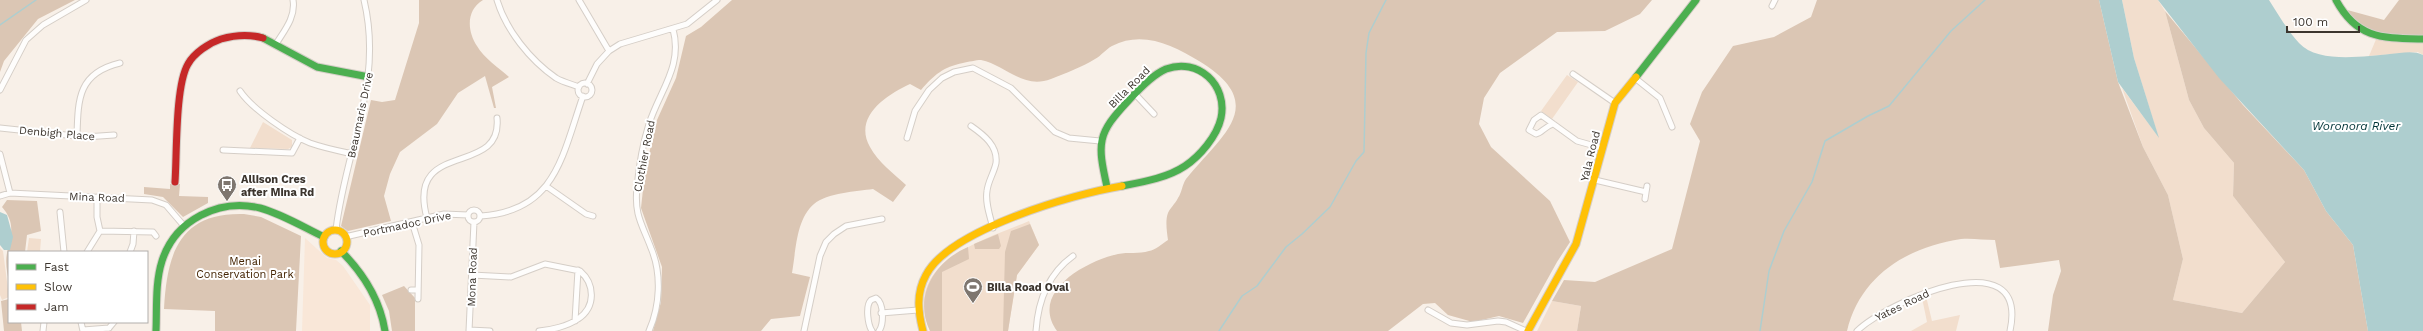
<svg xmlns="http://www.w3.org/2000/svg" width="2423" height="331" viewBox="0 0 2423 331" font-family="'Work Sans',sans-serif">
  <rect width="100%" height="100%" fill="#f8f0e8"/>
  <path fill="#f9e7d8" d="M305,238L327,258L336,260L343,266L370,305V331H302Z"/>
  <path fill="#f2decd" d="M2122,0H2158L2165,11L2189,100L2204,128L2234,163L2233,196L2285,262L2242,313L2173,300L2183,259L2168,195L2143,147L2122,88L2158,136L2134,58Z
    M2377,37L2423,39V55L2418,52L2369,56Z
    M1567,75L1578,82L1552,119L1541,111Z
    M263,122L292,140V147L288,149L250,148Z
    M1029,221L1039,245L1017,275L1008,331H930C901,262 982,241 1029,221Z
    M29,238L41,239L40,252H27Z
    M0,248L3,251L9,297L2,300L0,295Z
    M1925,292L1932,321L1960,315L1956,331H1911L1927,322L1921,293Z
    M1552,301L1581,306L1577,331H1537Z"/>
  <path fill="#dbc6b4" d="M0,0H75L38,19L4,61L0,72Z
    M419,0H483C466,10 467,31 477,46C484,58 499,68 509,77L492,87L496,108H494L485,76L458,93L437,124L400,152L390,174L384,196L391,221L348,231L341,226L371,100L382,102L395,100L419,23Z
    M732,0H1652L1640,14L1605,31L1557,32L1500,73L1484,98L1479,124L1491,147L1550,201L1570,242L1557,262L1523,323L1499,316L1473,322L1448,315L1435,303L1423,304L1388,331H1057C1029,292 1086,261 1118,254C1128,252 1139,254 1149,251C1155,250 1162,244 1168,240C1167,233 1165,220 1168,213C1170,208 1175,204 1178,198C1182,192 1182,185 1186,179C1221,135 1271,105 1199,61C1173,45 1142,30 1112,46C1106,49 1101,56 1095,59C1082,67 1066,73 1051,79C1023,90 1006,65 981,60C976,60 968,62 963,63C943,67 934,75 921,90L910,84C886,95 853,117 870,147C878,162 894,174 906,185L893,202L873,189C857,191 827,193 814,204C796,219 796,251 792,273L810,277L800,316L771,319L761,331H653L661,302L662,267L641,208L645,171L657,120L676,78L686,36L701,27Z
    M1817,0H2099L2118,82L2143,147L2168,195L2183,259L2173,300L2242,313L2285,262L2233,196L2234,163L2204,128L2189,100L2165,11L2243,105L2304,170L2326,211L2353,245L2368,331H2048L2053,295L2061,271L2059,260L2000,268L1995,240C1984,240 1972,238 1961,239C1907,247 1860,276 1847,331H1577L1581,306L1552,301L1564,280L1595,282L1672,249L1700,141L1690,124L1702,92L1733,46L1774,37L1811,17Z
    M2399,0H2423V39L2363,31L2340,8L2384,20Z
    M170,184H180L179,196L208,197V203L183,217L163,197L144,194V187L170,189Z
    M7,200L37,201L41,231L27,235L25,252H9V281C7,273 5,262 7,253C11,235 16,223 2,207Z
    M244,214L261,217L301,236L296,331H215V311L164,309C167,254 179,212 244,214Z
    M1030,224L1039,245L1017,275L1008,331H1003L1005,252L1011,231Z
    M998,234L1001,246L999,249H975L974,244Z
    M968,247L969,259L942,272V331H930C913,296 935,261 968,247Z
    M404,286L415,298V331H392L389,311L382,295Z
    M9,299V322H21L22,331H4L1,301Z"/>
  <path fill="#aececf" d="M2099,0H2122L2134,58L2159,138L2118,82Z
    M2158,0H2269C2278,14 2287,30 2299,43C2318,64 2365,56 2390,54C2400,53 2414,50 2423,55V331H2368L2353,245L2326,211L2304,170L2219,78Z
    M0,212L7,215L13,237L10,250H4L0,245Z"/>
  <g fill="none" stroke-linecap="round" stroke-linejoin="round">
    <path stroke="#aececf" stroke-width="1.5" d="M0,25L36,0
      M1219,331L1242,296L1257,286L1286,247L1302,234L1330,207L1356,161L1364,152L1366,53L1369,33L1386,0
      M1760,331L1769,271L1784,231L1812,182L1825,141L1868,116L1889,106L1951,31L1985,0"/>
    <g stroke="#d5cec7" stroke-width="7">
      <path id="street" d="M497,0C506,30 530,60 556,78C563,82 571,84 579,87
        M579,0L609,51
        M1772,6L1775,0
        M276,44C284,31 296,17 293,0
        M1573,74L1615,103
        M1635,78L1660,98L1672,127
        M578 90a7 7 0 1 1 14 0a7 7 0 1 1-14 0Z
        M587,84L597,64L609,51L620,44L687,24L717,0
        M0,90L26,40L43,25L86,0
        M240,91C252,109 290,135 310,143C324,148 339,151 353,154
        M1136,95L1154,114
        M1553,124C1544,127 1542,133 1536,134L1529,130L1534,120L1541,115L1577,141L1602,148
        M971,126C984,135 998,146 996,163C994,173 988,181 987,191C985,203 990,216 993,228
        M0,128L85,137L114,135
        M77,136C78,99 78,73 120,63
        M907,138L915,111L929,90L942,78L954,72L973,68L1011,88L1055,132L1069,138L1100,141
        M223,150L292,153L300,138
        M0,154L10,193
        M1595,180L1646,192
        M546,186L586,214L593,216
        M0,196L10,193L152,200L166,205L184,226
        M1645,199L1647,186
        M468 216a6 6 0 1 1 12 0a6 6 0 1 1-12 0Z
        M60,212L64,252
        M481,216C556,211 562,156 583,96
        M427,218C405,138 503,178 497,118
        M412,222L419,245L418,299
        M336,230C345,149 384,84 364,0
        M100,231L153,232L156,236
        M345,237L444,214L468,215
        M87,252L100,231L97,217V197
        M130,252L133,244L134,231
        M472,275L511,277L545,264L580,271C595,284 596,307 578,319C568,326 551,330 539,331
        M411,290H418
        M1428,310L1451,323L1467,325L1498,321L1506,322L1526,331
        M881,313L918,310
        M575,321L578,270
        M81,322L83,331
        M109,328L114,322
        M83,330L109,328
        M469,330L490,331
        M43,331L44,322
        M469,331L474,222
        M649,331C660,306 662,274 651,248C642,224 634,215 637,187C639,166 643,143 649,124C660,90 683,66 673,29
        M804,331L820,256L826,242L834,234L846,226L882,219
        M872,331C868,325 865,306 871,300L876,298C884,303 884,324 879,331
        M1036,331C1038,301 1048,274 1073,256
        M1857,331C1887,302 2030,238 2010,331"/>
    </g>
    <g stroke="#d5cec7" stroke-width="9">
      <path id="fast" d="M2336,0C2357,39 2382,38 2423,39
        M263,38L317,67L369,77
        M1636,77L1696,0
        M1107,187C1097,142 1097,134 1129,100C1139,89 1152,75 1166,69C1198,57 1228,85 1221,118C1217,136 1200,156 1185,166C1167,178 1143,182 1122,186
        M341,251C363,273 380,300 385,331
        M156,331C157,308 155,283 162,261C175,220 219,198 260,208C282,214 303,227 324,237"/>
    </g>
    <g stroke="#d5cec7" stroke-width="9">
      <path id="slow" d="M323 242a12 12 0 1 1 24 0a12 12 0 1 1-24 0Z
        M923,331C918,312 916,293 926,275C949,230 1073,194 1122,186
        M1528,331L1576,244L1615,103L1636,77"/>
    </g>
    <g stroke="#d5cec7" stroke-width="9">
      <path id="jam" d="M175,182C177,155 175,86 188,64C194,53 209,43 221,39C235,35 249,34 263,38"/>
    </g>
    <use href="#street" stroke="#fefdfc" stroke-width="5"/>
    <use href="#fast" stroke="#4caf50" stroke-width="7"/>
    <use href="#slow" stroke="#ffc107" stroke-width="7"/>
    <use href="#jam" stroke="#c62828" stroke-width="7"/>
  </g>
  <defs>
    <g id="bus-pin" transform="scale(1)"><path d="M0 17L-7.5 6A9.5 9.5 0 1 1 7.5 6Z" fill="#7e766f" stroke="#fff"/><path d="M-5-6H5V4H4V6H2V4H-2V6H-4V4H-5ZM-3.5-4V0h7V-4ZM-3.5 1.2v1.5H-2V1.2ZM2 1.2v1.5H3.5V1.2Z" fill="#fff"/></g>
    <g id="stadium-pin" transform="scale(1)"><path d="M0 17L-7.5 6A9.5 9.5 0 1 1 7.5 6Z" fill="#7e766f" stroke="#fff"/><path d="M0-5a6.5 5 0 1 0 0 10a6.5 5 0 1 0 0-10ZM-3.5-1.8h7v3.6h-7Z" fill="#fff"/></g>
  </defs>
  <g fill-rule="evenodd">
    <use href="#bus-pin" x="227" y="185"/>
    <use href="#stadium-pin" x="973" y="287"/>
  </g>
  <g text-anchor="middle" stroke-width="4" stroke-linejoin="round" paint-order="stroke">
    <g font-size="11" fill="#3c352e" stroke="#fff">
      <text transform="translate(1129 87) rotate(-45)" y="4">Billa Road</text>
      <text transform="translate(360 115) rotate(-78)" y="4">Beaumaris Drive</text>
      <text transform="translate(57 133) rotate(5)" y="4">Denbigh Place</text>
      <text transform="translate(644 156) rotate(-79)" y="4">Clothier Road</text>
      <text transform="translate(1590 156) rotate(-76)" y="4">Yala Road</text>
      <text transform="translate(97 197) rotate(2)" y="4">Mina Road</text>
      <text transform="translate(407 224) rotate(-12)" y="4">Portmadoc Drive</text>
      <text transform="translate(472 277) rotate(-88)" y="4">Mona Road</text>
      <text transform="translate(1902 305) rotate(-26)" y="4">Yates Road</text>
    </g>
    <g font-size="11" font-weight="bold" fill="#3c352e" stroke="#fff" text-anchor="start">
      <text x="241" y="183">Allison Cres<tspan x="241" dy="13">after Mina Rd</tspan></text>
      <text x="987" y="291">Billa Road Oval</text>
    </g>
    <g font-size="11" fill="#442402" stroke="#fff">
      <text x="245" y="265">Menai<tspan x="245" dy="13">Conservation Park</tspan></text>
    </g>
    <g font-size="12" font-style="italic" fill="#013437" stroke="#fff">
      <text x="2356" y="130">Woronora River</text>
    </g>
  </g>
  <rect x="8" y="251" width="140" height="72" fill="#ffffff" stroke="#b1aeab"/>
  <rect x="16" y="264" width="20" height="6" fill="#4caf50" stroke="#b1aeab"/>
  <text x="44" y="271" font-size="12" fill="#3c352e">Fast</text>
  <rect x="16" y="284" width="20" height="6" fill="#ffc107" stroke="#b1aeab"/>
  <text x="44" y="291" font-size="12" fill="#3c352e">Slow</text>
  <rect x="16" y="304" width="20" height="6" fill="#c62828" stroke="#b1aeab"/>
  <text x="44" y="311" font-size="12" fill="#3c352e">Jam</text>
  <path d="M2287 26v6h72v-6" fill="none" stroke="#3c352e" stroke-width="2"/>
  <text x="2293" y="26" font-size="12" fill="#3c352e" stroke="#ffffff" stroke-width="3" paint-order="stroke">100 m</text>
</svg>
